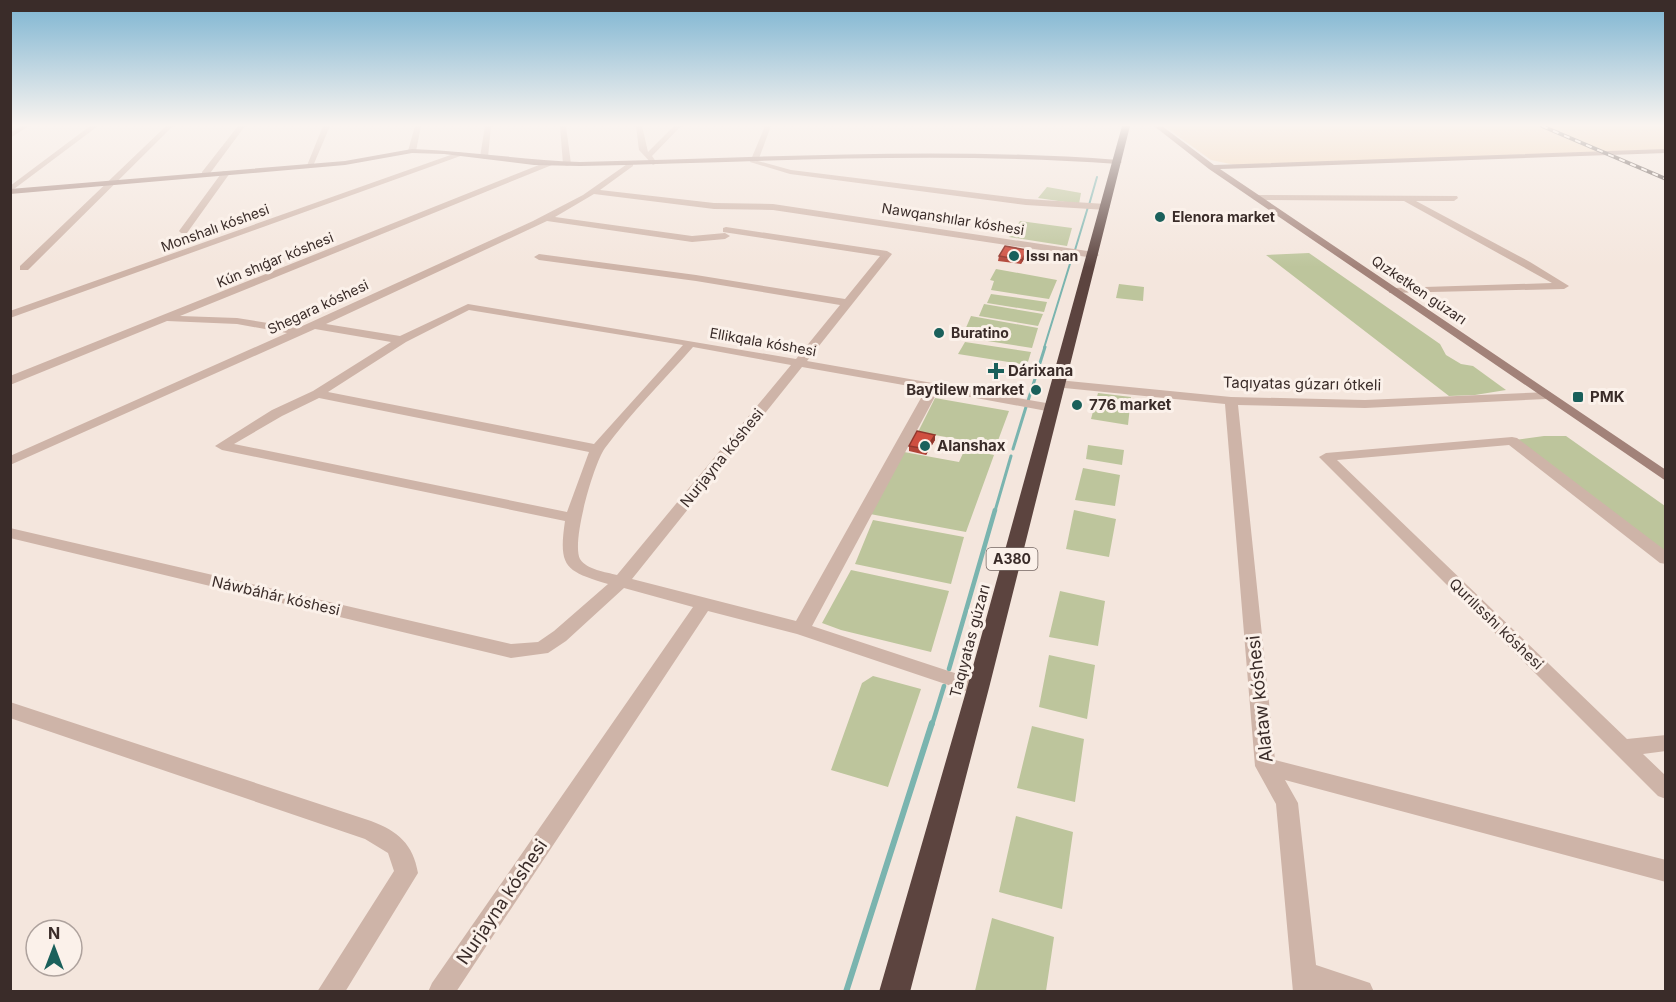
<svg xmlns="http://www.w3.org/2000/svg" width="1676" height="1002" viewBox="0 0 1676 1002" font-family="Inter,sans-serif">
  <rect width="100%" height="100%" fill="#f4e6dd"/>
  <path fill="#bdc59c" d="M1047,187L1081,193L1079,204L1038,198Z
    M1020,221L1072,228L1067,246L1009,237Z
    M1309,253L1440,344L1446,355L1461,364L1473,366L1506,390L1475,395L1449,396L1266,255Z
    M996,269L1057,280L1049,299L991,290L994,281L990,280Z
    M1119,284L1144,287L1143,301L1116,298Z
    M991,294L1047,302L1044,312L987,303Z
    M984,304L1043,314L1038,326L979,316Z
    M971,316L1038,328L1032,348L962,337Z
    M965,342L1031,352L1027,365L958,354Z
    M1098,393L1131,397L1128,425L1091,419Z
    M935,398L1009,411L996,446L918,432Z
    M1544,436H1566L1665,506V553L1515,440Z
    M1088,445L1124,450L1122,465L1086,459Z
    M965,449L994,455L966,532L870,514L904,452L959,462Z
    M1083,468L1120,475L1115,506L1075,500Z
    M1074,510L1116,519L1109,557L1066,549Z
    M873,520L964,537L951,584L855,564Z
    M851,570L949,591L931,652L841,630L822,623Z
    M1060,591L1105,601L1098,646L1049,637Z
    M1049,655L1095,665L1087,719L1039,707Z
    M873,676L921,689L888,787L831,770L862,683Z
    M1032,726L1084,739L1075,802L1017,788Z
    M1016,816L1073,832L1062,909L999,892Z
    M992,918L1054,937L1046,991H975Z"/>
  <path fill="#f2d3b2" d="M1164,126H1665L1666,150L1235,165L1211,160Z"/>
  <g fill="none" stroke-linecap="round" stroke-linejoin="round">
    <path stroke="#7ab4af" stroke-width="2" d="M1089,205L1097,177
      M1075,250L1088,207
      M1044,348L1073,254"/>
    <path stroke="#7ab4af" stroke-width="3" d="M1028,401L1045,347
      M1013,449L1026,407
      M995,511L1011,456"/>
    <path stroke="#7ab4af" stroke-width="4.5" d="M949,669L995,510
      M932,725L944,686"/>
    <path stroke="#7ab4af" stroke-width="6" d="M846,992L932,723"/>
    <path fill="#ceb4a8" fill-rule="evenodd" d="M21,126H29L10,138V133Z
      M90,126H98L10,192V186Z
      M166,126H173L28,270H20V266Z
      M238,126H245L208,176H202V172Z
      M323,126H330L313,166L306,168Z
      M415,126H421L416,151L412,153L408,151Z
      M485,126H491L488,157L484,159L480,157Z
      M560,126H566L571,164L567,166L563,164Z
      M636,126H642L648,152L674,126H681L652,156L657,163L653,165L639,150Z
      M765,126H771L758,161L791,170L1026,199L1106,204L1110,207L1106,210L1026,205L790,174L750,162Z
      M459,152L466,154L10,318V311Z
      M549,161H552V165L180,316L237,318L298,328L533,221L583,195L630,162H633V166L600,190L714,203L773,204L1094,252L1099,255L1094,258L773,210L714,209L594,194L555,217L692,236L725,233L730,236L725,239L692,242L547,221L326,324L400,336L468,304L796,359L840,305L696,281L539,260L534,257L539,254L696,275L845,299L880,256L723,232V228L726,227L887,251L892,254L807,361L1052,404L1058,408L1052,412L938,391L812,626L985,683L988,688L985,693L978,695L797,634L708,611L456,992H428L432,983L693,607L624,588L566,641L548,653L511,658L10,538V528L511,644L538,642L554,631L608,584C566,571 558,568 565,521L222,450L215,446L272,410L313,391L391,342L315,329L10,465V456L287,333L237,324L167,321L10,385V376ZM469,310L683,345L594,444L328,392L406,342ZM693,347L791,365L617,575C606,572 587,570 580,559C571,542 594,463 605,448C631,413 664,380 693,347ZM802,367L926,389L796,621L632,579ZM319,398L589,452L567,512L234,444L282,416Z
      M223,171L230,173L187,233H181L179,231Z
      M1257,195L1457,196L1458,198L1454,201H1416L1530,262L1569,286L1564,289L1389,293V289L1393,288L1552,283L1404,201L1254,200L1253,198Z
      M1058,380L1231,397L1365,400L1550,392L1552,395L1550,398L1546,399L1365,408L1238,405L1275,760L1666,860V882L1285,780L1298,803L1316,965L1370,983L1374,992H1293L1276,804L1255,766L1225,404L1054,387L1052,384L1054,381Z
      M1512,437L1517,438L1666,551V564L1660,563L1509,445L1337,460L1627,739L1666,735V751L1643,754L1666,776V799L1658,796L1319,457L1326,453Z
      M10,702L371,821C398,831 413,844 418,873L345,992H317L394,871L388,853L365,839L10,718Z"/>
    <path fill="#a28279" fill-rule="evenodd" d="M1154,126H1162L1214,165L1666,149V153L1220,169L1666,470V481L1209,169Z
      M412,149C468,151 524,160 580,162C759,158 939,146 1118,160L1122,162L1118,164C939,151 759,162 580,166L534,165L444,154L412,153L345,165L10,194V189L345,161Z"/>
    <path fill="#5c443f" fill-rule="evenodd" d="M1122,126H1130L989,688L910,992H879L967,688Z"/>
    <g stroke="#3a2c29" stroke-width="4">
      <path id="rail" d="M1542,126L1666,179"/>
    </g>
    <use href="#rail" stroke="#fbf1ea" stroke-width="2" stroke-dasharray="6" stroke-linecap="butt"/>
  </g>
  <path fill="#b24437" d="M1027,250V254L1021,264L998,261L999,256Z
    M935,435V440L926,455L909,451V446Z"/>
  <path fill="#91372d" d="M1027,250V254L1021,264L1022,260Z
    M935,435V440L926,455V449Z"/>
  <path fill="#cf4f40" stroke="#91372d" stroke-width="1.5" d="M1005,246L1027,250L1022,260L999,256Z
    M917,431L935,435L926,449L909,446Z"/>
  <linearGradient id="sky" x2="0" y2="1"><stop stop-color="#7cb4d1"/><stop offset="0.47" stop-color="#faf4f0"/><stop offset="1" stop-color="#faf4f0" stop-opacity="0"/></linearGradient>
  <rect width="1676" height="267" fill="url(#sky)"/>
  <g fill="#1a605b" stroke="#fbf1ea" stroke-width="2">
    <circle cx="1160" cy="217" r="6"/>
    <circle cx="1014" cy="256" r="6"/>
    <circle cx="939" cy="333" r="6"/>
    <path d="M993 362h6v6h6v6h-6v6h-6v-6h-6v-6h6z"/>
    <circle cx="1036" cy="390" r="6"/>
    <rect x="1572" y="391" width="12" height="12" rx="3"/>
    <circle cx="1077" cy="405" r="6"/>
    <circle cx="925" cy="446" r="6"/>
  </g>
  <g text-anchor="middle" stroke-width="6" stroke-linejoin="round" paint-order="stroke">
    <g font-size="14" font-weight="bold" fill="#3a2c29" stroke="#fbf1ea" text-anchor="start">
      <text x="1172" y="222">Elenora market</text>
      <text x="1026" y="261">Issı nan</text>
      <text x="951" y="338">Buratino</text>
    </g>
    <g font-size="14" fill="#3a2c29" stroke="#fbf1ea">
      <text transform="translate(953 219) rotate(9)" y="5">Nawqanshılar kóshesi</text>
      <text transform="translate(215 228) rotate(-20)" y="5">Monshalı kóshesi</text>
      <text transform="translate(275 260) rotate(-22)" y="5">Kún shıǵar kóshesi</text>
      <text transform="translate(1419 290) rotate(34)" y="5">Qızketken gúzarı</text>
      <text transform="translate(318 307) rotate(-25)" y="5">Shegara kóshesi</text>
      <text transform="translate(763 342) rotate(10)" y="5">Ellikqala kóshesi</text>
    </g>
    <rect fill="#fbf1ea" stroke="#746763" stroke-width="1.5" x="986.5" y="548" width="51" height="22" rx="4.5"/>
    <g font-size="14" font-weight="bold" fill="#3a2c29">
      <text x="1012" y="564">A380</text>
    </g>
    <g font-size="15" font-weight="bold" fill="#3a2c29" stroke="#fbf1ea" text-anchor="start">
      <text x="1008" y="376">Dárixana</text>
      <text x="1024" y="395" text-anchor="end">Baytilew market</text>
      <text x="1590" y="402">PMK</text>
      <text x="1089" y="410">776 market</text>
      <text x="937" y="451">Alanshax</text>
    </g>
    <g font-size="15" fill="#3a2c29" stroke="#fbf1ea">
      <text transform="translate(1302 384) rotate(1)" y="5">Taqıyatas gúzarı ótkeli</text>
      <text transform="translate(722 458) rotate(-51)" y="5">Nurjayna kóshesi</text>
      <text transform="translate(276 596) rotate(13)" y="5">Náwbáhár kóshesi</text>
      <text transform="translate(1496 624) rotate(44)" y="5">Qurılısshı kóshesi</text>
      <text transform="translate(970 641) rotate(-75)" y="5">Taqıyatas gúzarı</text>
    </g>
    <g font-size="18" fill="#3a2c29" stroke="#fbf1ea">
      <text transform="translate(1260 699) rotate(-96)" y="6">Alataw kóshesi</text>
      <text transform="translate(502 902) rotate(-56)" y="6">Nurjayna kóshesi</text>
    </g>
  </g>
  <rect width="1676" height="1002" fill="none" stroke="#3a2c29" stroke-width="24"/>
  <g transform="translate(54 948)"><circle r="28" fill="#fbf1ea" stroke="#aea29d" stroke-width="1.5"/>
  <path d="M0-4.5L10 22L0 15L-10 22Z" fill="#1a605b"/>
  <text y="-9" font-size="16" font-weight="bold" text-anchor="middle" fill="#3a2c29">N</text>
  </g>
</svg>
